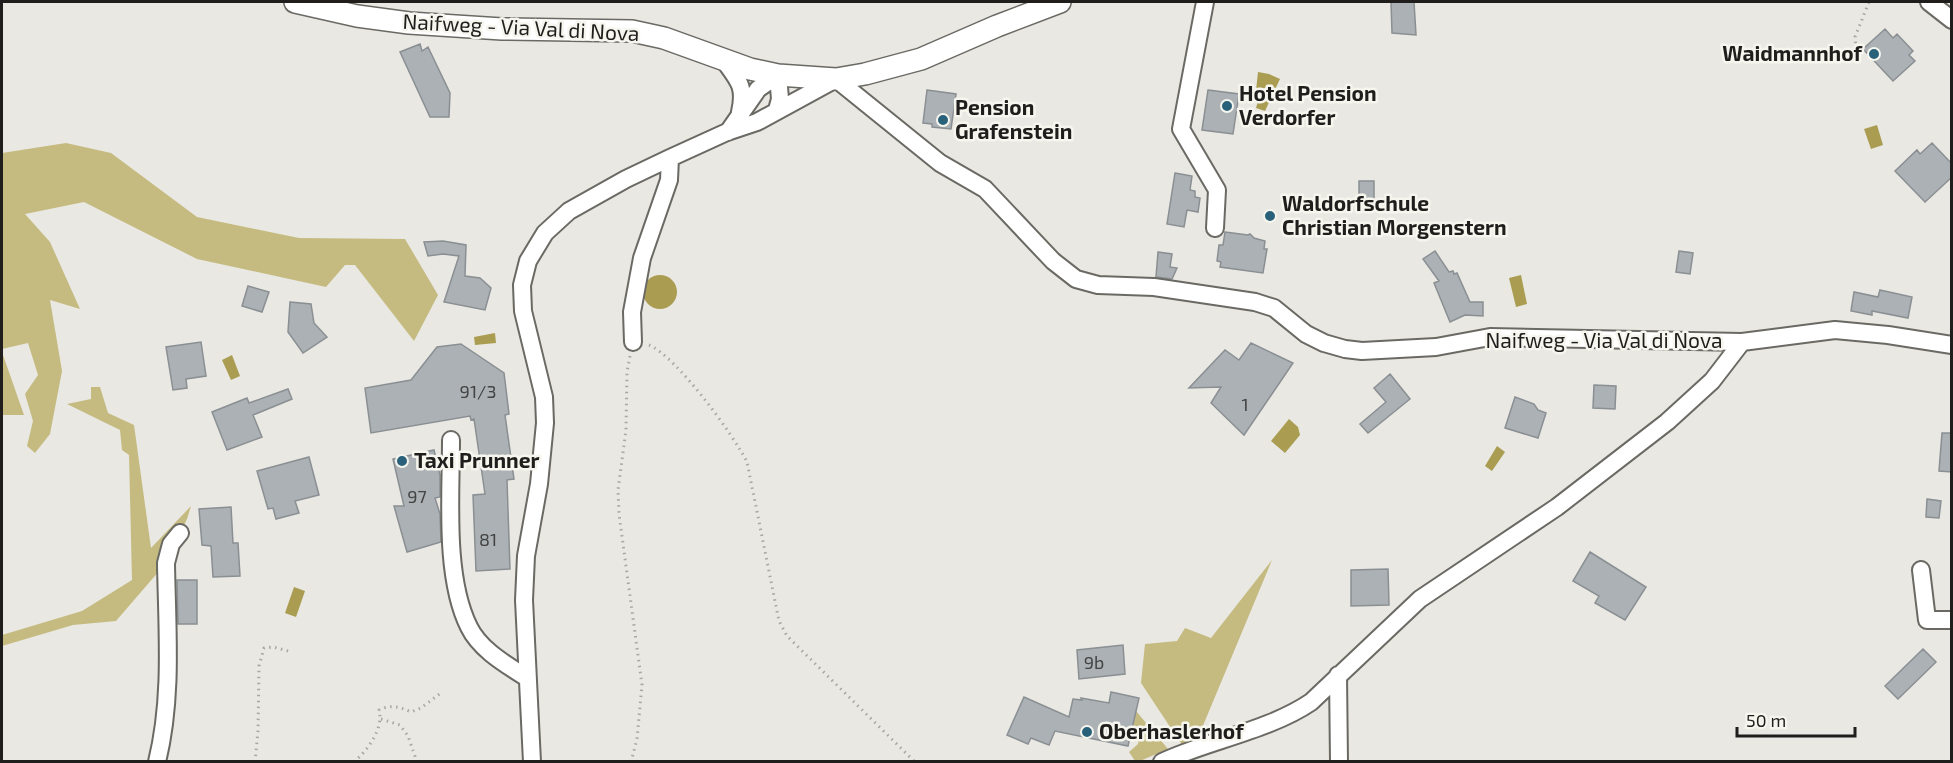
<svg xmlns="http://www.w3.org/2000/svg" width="1953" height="763" viewBox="0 0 1953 763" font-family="'Exo 2',sans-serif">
  <rect width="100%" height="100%" fill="#e9e8e2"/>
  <path fill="#c5bb80" d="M66,143L111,153L197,217L299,238L405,239L438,295L414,341L355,265H345L326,287L197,259L84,202L25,214L50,242L80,309L50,300L62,371L50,434L35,453L27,446L33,421L25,394L38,375L28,343L2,349V153Z
    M2,352L24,415H2Z
    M91,387H100L108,413L134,425L151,548L191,506L187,519L166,563L116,621L73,625L2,646V635L82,611L132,580L129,455L122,450L120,430L67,404L91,399Z
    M1272,560L1197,740L1186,751L1141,683L1145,644L1177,641L1185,628L1211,638Z
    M1136,711L1168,749L1140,761H1135L1129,752L1138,744L1139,737L1132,730Z"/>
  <path fill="#aa9d52" d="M1258,72L1269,74L1280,79L1265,111L1256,108L1258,101L1255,100Z
    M1877,125L1883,145L1871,149L1864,129Z
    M643 292a17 17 0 1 1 34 0a17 17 0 1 1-34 0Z
    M1521,275L1527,304L1516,307L1509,278Z
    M495,333L496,343L475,345L474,337Z
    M232,355L240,376L231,380L222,360Z
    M1289,419L1298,427L1300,435L1285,453L1271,441Z
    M1497,446L1505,452L1492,471L1485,466Z
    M294,587L305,591L296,617L285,613Z"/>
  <path fill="#abb1b5" stroke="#8a8f93" stroke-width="1.5" d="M1391,2H1414L1416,35L1392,33Z
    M1885,29L1893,38L1897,34L1913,51L1909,55L1915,61L1893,81L1863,49Z
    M420,44L422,51L428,47L450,93L449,117H430L400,52Z
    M927,90L956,94L951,129L932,127V124L923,123Z
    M1208,90L1239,94L1233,134L1202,130Z
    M1932,143L1952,164V177L1925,202L1895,171L1917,150L1920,154Z
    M1175,173L1192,176L1190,190L1195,191V197L1200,198L1198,212L1187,210L1184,227L1167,224Z
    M1359,181H1374V199H1359Z
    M1225,232L1248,235L1250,234L1254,238L1265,241L1264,249H1267L1263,273L1220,267L1221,262L1217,261L1219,245H1223Z
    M443,241L466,245L465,276L480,278L491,288L485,310L444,302L459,256L443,254L428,256L424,242Z
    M1435,251L1449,272L1453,271L1454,274L1457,273L1470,302H1483V316L1465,315L1450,322L1434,283L1439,281L1423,259Z
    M1679,251L1693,253L1690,274L1676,272Z
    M1158,252L1172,254L1170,267L1177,268L1172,279L1156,277Z
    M248,286L269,292L262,312L242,306Z
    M1880,290L1912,297L1908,318L1872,311V315L1851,311L1854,292L1878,297Z
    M290,302L311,304L314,323L327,337L303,353L288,332Z
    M201,342L206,376L186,379L187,388L173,390L166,347Z
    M1251,343L1293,363L1244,435L1211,403L1221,387L1189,388L1225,350L1239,360Z
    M461,344L504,373L509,414L505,415L514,479L507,480L510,569L476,571L473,495L485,494L474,419L471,420L470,416L371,433L365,388L411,380L437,347Z
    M1390,374L1410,399L1368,433L1360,424L1386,402L1374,388Z
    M1594,385L1616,386L1615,409L1593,408Z
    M288,389L292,399L253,415L262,437L227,450L212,412L247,398L249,403Z
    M1515,397L1534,404L1538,410L1546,413L1538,438L1505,428Z
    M1942,433H1952V472L1939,471Z
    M434,450L440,475V497L435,498L440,514L441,542L407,552L394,506H404L393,459Z
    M309,457L319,495L295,501L299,513L276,519L273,508L268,509L257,471Z
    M1927,499L1941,501L1939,518L1926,517Z
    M231,507L233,543H238L240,576L213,577L211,546L202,545L199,509Z
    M1590,552L1646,587L1625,620L1595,603L1599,596L1573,581Z
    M1388,569L1389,605L1351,606V570Z
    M177,580H197V624H178Z
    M1123,645L1125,674L1079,679L1077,650Z
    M1923,649L1936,662L1898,699L1885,686Z
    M1111,692L1139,698L1128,746L1055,731L1049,745L1031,738L1028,744L1007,735L1024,697L1069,717L1073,699L1082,700L1081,698L1109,703Z"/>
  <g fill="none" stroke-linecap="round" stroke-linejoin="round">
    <g stroke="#6a6963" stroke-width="20">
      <path id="minor" d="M1205,2L1181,129L1217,190L1215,228
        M1929,2L1952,20
        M723,59C738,80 746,86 740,112
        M728,132L758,89L778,75L780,99L777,110
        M633,342L632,312L642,258L669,180L670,158
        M451,440C451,496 444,577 469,627C480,650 507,665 527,678
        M1921,570L1927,620H1952
        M1338,675L1339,762
        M157,762C173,697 167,629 166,563L171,544L180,533
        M532,762L524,600L526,556L539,484L545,423L544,397L523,311L522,285L528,261L545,233L569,211L626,179L670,158L727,132L757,122L836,79L940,163L985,189L1053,261L1076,279L1098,285L1154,287L1255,302L1274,308L1306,334L1324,343L1345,349L1362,351L1436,347L1490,337L1742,342L1835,330L1888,335L1952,345
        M1162,762C1209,740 1268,731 1311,702L1420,599L1557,507L1667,422L1712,381L1742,342"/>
    </g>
    <g stroke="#6a6963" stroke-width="24">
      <path id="major" d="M295,2L357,16L409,23L502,29L632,31L664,38L750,69L778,75L836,79L865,74L921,59L997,26L1060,2"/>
    </g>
    <path stroke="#a8a7a2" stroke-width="3" stroke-dasharray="1.5 4.5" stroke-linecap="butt" d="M1856,49L1855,37L1869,2
      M649,345C676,356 733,434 747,462L779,621L787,636L915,762
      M630,356L627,372L626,430L618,490L619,514L642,685L637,739L631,762
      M381,719L400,725L408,736L417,762
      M255,762L258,731L259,666L264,648L273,647L292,652
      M354,762C368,750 384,728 379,710C391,704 400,707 411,712L421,708L442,692"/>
    <use href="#minor" stroke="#fff" stroke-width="16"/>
    <use href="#major" stroke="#fff" stroke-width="21"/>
  </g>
  <g fill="#29617b" stroke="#f6f6ef" stroke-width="2">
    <circle cx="1874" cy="54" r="6"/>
    <circle cx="1227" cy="106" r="6"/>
    <circle cx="943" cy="120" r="6"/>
    <circle cx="1270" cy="216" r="6"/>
    <circle cx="402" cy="461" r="6"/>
    <circle cx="1087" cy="732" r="6"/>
  </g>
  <g text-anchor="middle" stroke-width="5" stroke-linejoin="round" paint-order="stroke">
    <g font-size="18" fill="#424342">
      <text x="478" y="398">91/3</text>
      <text x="1245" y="411">1</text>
      <text x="417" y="503">97</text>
      <text x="488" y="546">81</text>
      <text x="1094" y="669">9b</text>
    </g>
    <g font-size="21" fill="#1f1e1c" stroke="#f6f6ef">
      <text transform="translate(521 28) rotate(3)" y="7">Naifweg - Via Val di Nova</text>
      <text x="1604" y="348">Naifweg - Via Val di Nova</text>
    </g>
    <g font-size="21" font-weight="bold" fill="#1f1e1c" stroke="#f6f6ef" text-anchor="start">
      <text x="1862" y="61" text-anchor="end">Waidmannhof</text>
      <text x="1239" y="101">Hotel Pension<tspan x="1239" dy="24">Verdorfer</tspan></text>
      <text x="955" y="115">Pension<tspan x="955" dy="24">Grafenstein</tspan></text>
      <text x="1282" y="211">Waldorfschule<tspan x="1282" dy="24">Christian Morgenstern</tspan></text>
      <text x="414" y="468">Taxi Prunner</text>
      <text x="1099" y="739">Oberhaslerhof</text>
    </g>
  </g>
  <rect width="1953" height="763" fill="none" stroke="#1f1e1c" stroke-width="6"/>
  <path d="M1737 727v9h118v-9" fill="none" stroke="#1f1e1c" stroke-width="3"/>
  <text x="1746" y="727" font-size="18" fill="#1f1e1c" stroke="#f6f6ef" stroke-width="4.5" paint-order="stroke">50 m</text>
</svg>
